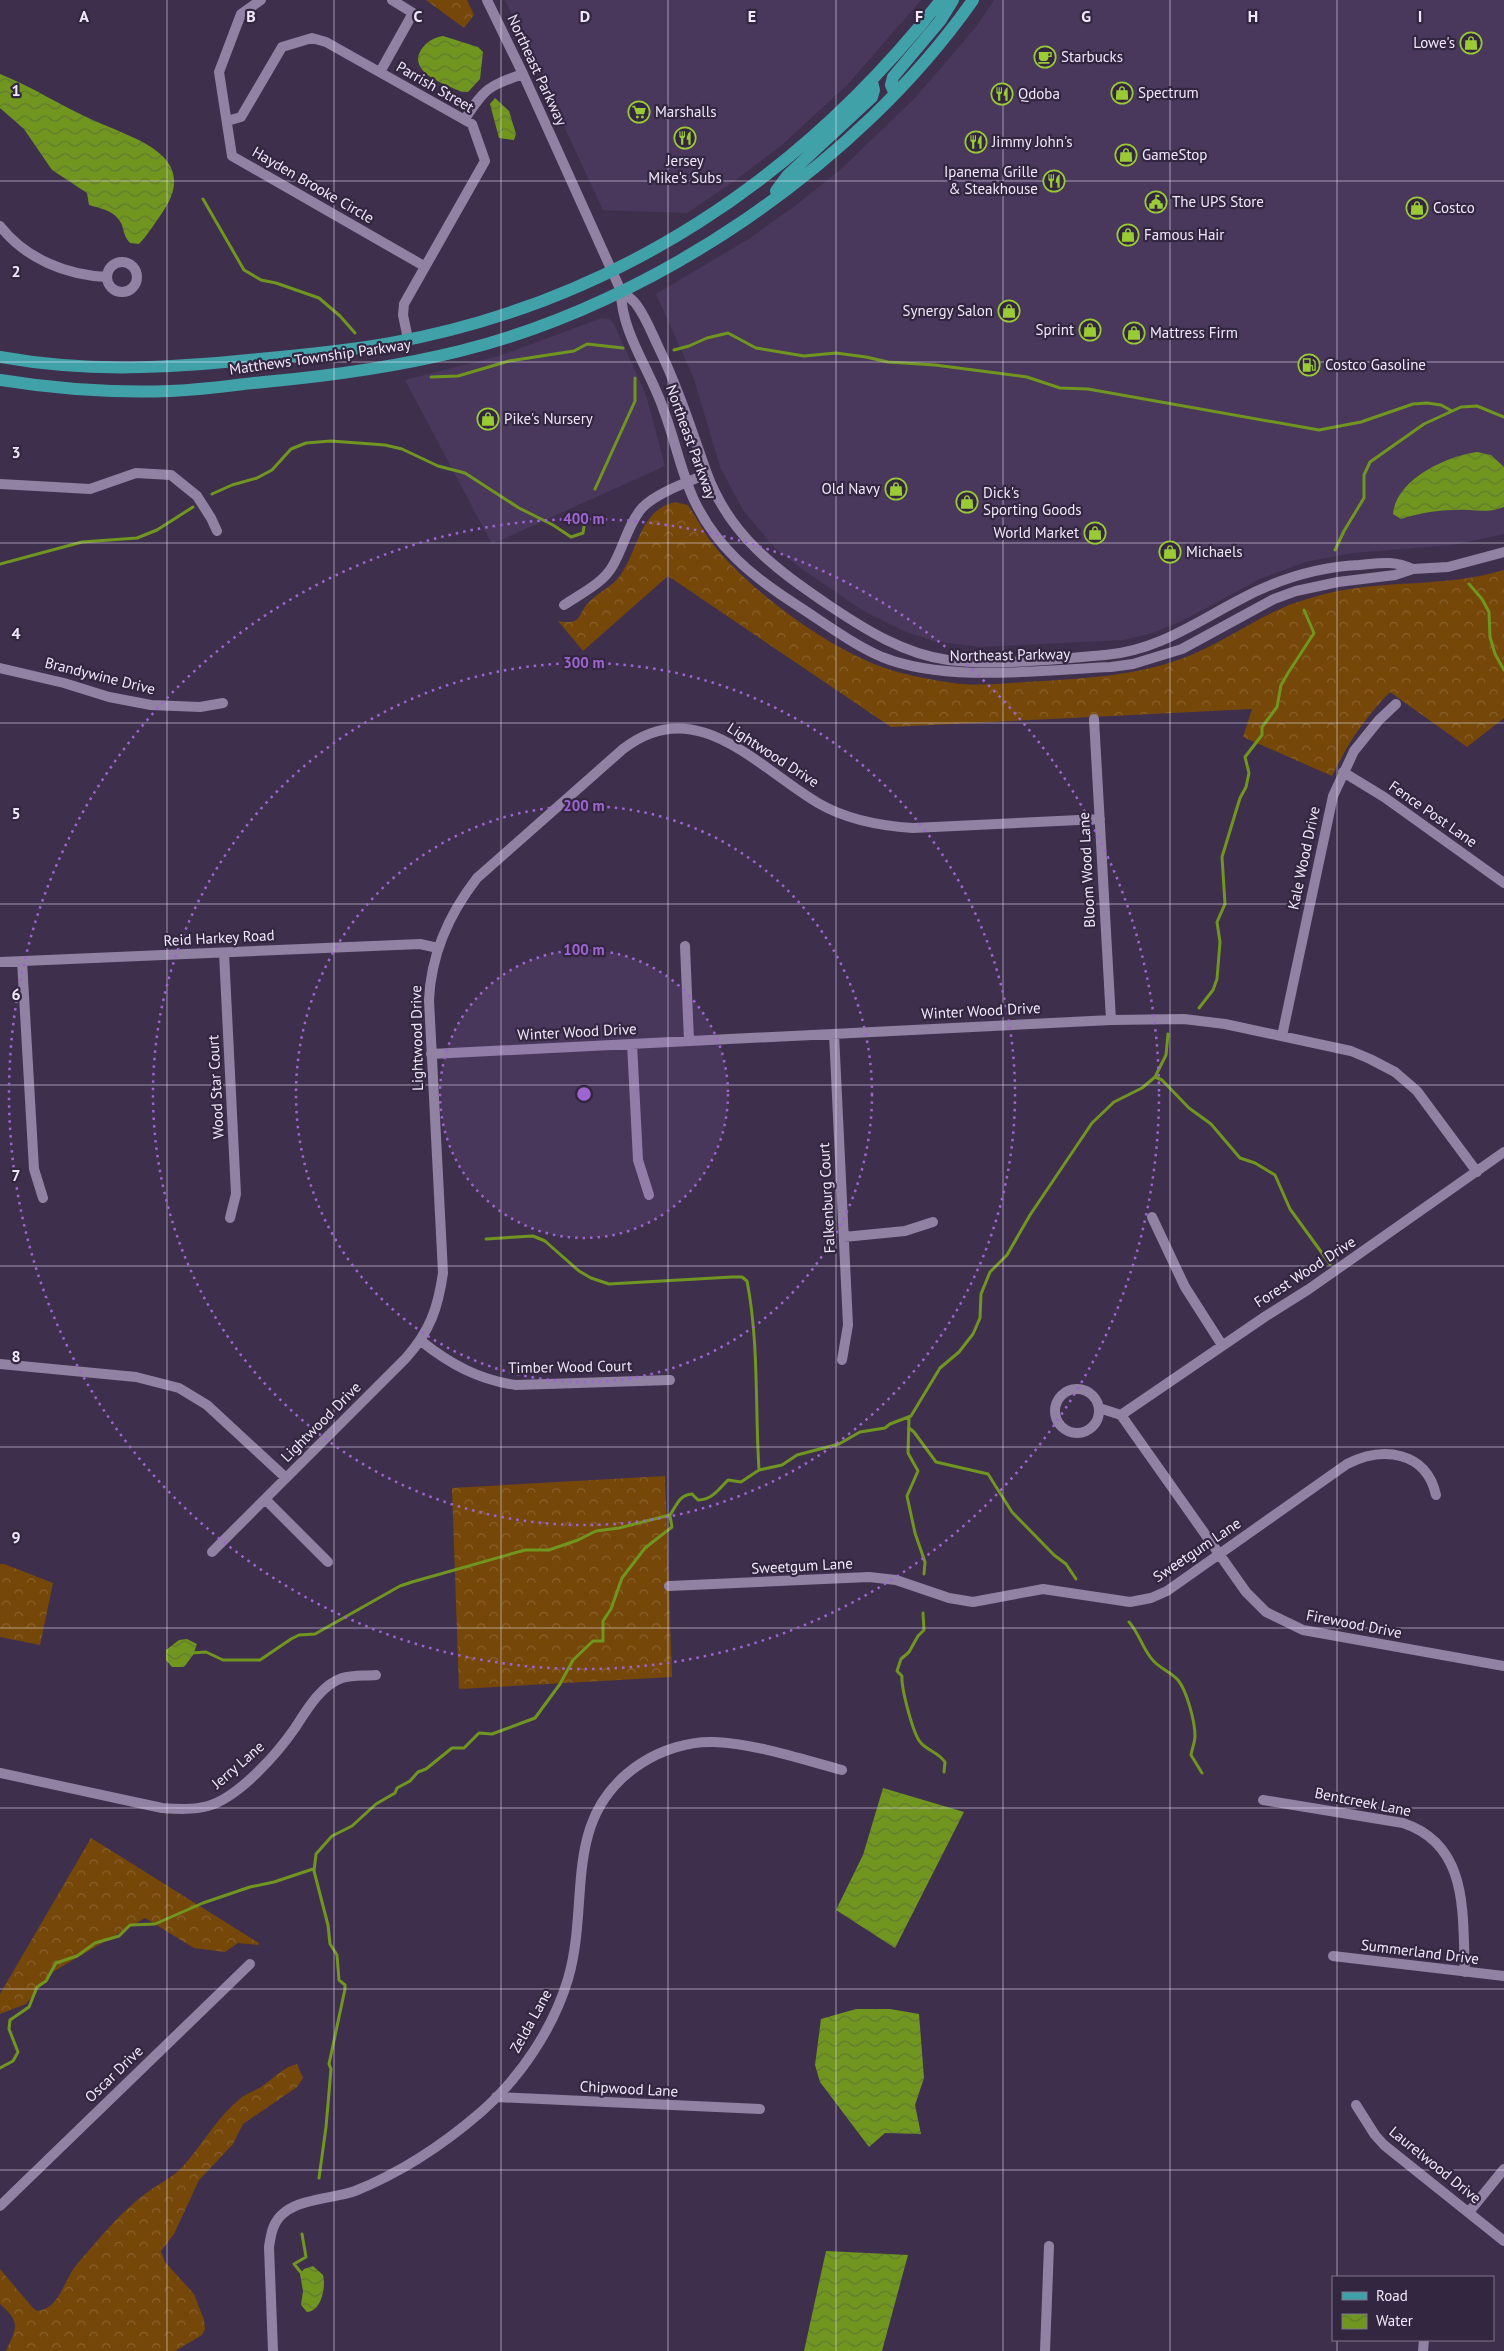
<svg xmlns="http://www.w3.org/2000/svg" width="1504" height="2351" viewBox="0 0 1504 2351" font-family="'PT Sans',sans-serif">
  <defs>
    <pattern id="forest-crowns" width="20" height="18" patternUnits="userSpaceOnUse" patternTransform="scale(1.25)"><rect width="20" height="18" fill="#754708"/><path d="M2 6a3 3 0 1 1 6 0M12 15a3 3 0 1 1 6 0" fill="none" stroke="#89622d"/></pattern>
    <pattern id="water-waves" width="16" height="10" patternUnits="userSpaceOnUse" patternTransform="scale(1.25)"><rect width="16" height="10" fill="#709620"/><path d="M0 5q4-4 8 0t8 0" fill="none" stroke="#627a2f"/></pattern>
  </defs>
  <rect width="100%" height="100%" fill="#3e304c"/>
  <path fill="#49385b" d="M505,0H921L848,84L783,144L736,180L687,213L603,210Z
    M994,0H1504V534L1453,545L1353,553L1305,562L1260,579L1180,622L1152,633L1124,640L980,647L934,641L904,631L862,610L799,567L774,547L743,510L720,467L694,379L656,294L747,240L795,206L841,169L915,98L976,27Z
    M602,318L609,319L614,324L646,395L665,466L492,544L405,380L499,356Z"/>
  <path fill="url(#forest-crowns)" d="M426,0H467L474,15L464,28Z
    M675,502L688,505C696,517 703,531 712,543C748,589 820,642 874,664C899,674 926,679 953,683C982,687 1014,682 1043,681C1091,678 1136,675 1181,659C1215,647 1245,625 1278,610C1292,603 1310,598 1325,594C1383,579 1446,588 1504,570V718L1467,747L1390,692C1363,720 1349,742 1332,776L1243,737L1252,709L891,727L668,576L583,651L558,621C584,626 577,613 590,601C599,592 612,587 620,576C639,549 639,511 675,502Z
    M665,1476L672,1677L459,1689L452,1488Z
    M0,1564H4L53,1583L40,1645L0,1637Z
    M91,1838L259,1943L258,1945L238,1943L225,1952L194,1948L145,1918L51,1973L26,2004L0,2014V1994Z
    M297,2064L303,2078L297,2087L243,2124L233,2144L199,2180L174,2234L161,2251L165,2262L194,2294L204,2320L205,2329L202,2335L175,2351H6C16,2328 22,2323 0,2304V2269L32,2307L37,2311C61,2308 63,2280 77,2264C99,2239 122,2210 149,2191C162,2182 175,2176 185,2164C205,2141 218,2116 242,2097C249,2092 258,2090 265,2084C276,2076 284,2067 297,2064Z"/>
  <path fill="url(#water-waves)" d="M443,36L478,47L483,52L480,79L468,92H462C447,85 407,73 421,50C427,41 433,38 443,36Z
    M0,74C33,87 61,106 93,120C134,139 202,155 162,213C155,223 147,236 139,244L130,243C125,238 124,232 122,225C115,210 102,209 89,205L87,193L52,170L24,129L0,108Z
    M495,98L509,111L516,134L514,140L499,138L490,104Z
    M1477,452L1491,455L1504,467V507C1492,512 1481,511 1469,510C1447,509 1422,512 1401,519L1393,514C1396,479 1447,456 1477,452Z
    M187,1639L197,1644L193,1655L184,1667H172L166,1660V1650L179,1640Z
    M883,1788L964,1812L895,1948L836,1910L863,1855Z
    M856,2009H890L919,2014L924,2078L915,2105L921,2134L885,2133L869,2147L820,2082L815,2065L821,2019Z
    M826,2251L908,2255L882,2351H804Z
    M313,2266L323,2275C326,2286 322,2311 307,2312L301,2305L303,2291L300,2274L304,2269Z"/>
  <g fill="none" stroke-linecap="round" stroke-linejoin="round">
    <path stroke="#709620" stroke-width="3" d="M203,199L244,270L261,280L276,283L319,298L340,316L355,333
      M674,350L689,346L707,338L728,333L756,348L804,356L836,353L866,357L888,362L935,365L1027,377L1060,388L1088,389L1319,430L1361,422L1413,404L1427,403L1441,405L1452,411
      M431,377L458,376L509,361L574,351L587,344L623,348
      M595,489L635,401V378
      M212,494L232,485L257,478L272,470L291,449L306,443L331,441L385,445L402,449L438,466L465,473L519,508L553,525L571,537L583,533L586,513
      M1335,550L1344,531L1364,498V475L1370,462L1424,424L1461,407L1477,406L1504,417
      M0,564L82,542L137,538L157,530L193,507
      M1469,584L1482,599L1489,612L1490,637L1495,654L1504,670
      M1199,1008L1213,990L1217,979L1220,942L1217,922L1225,904L1222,857L1240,798L1246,787L1249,773L1245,757L1262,735V727L1277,707L1281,685L1288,673L1314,633L1304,610
      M1155,1077L1162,1080L1189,1108L1211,1124L1240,1158L1255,1163L1275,1175L1290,1209L1330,1264
      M486,1239L533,1236L545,1241L579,1271L591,1278L609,1284L732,1277H742L747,1281C759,1342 755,1407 759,1470
      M909,1417L908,1453L918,1471L907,1496L915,1533L925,1562L924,1574
      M909,1428L914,1432L936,1462L988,1474L1012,1512L1054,1555L1066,1564L1076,1579
      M923,1613L924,1630L918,1636L909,1652L901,1659L897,1671L902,1676C901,1687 913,1735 921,1743C928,1751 938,1752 945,1762L944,1772
      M1129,1622C1139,1633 1142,1647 1151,1658C1158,1668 1170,1671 1178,1680C1187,1691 1195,1722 1195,1736C1195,1742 1192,1749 1191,1755L1202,1773
      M191,1653L206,1652L223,1660H260L291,1639L299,1635L315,1634L400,1586L412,1582L525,1550H549L578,1540L596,1531L619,1528L670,1515C677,1505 679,1495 692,1494L698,1500C712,1500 719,1489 728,1480L741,1482L759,1470L782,1465L797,1455L839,1444L860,1432L885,1428L890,1424L911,1416L940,1368L959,1352L973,1334L980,1318L981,1294L990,1272L1007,1255L1030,1215L1092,1123L1114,1102L1142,1088L1155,1077L1166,1055L1168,1034
      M0,2068L13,2061L18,2052L9,2029L10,2020L29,2007L37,1987L46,1981L56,1963L77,1956L95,1943L119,1936L130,1925L155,1924L203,1903L250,1887L274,1882L313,1869
      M319,2178L326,2127L331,2069L329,2064L345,1989V1985L339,1980L337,1955L330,1944L328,1925L314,1871L316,1854L332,1836L352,1826L376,1804L395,1793L397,1788L410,1781L418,1772L426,1769L452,1748H464L479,1733L492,1734L535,1718L560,1684L573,1660L593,1641H603V1621L611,1609L622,1578L645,1548L672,1527L670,1516
      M302,2234L306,2257L294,2264L303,2275"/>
    <path stroke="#9181a3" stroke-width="10" d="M261,0L241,14L219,72L232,156L424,266
      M487,0L523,74L621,291C621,333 651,371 664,411C675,440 681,472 694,500C716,547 753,577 795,604C823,622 852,644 882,657C946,683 1043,670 1111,667L1133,664L1182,649L1274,599L1296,591L1338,582L1395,575L1413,569L1448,567L1504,552
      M380,72L413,13L392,0
      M465,119C485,88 488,86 523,74
      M227,121L241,117L282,47L312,38L326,42L472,124L485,161L404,304L403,315L408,339
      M0,226C26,259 66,275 107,277
      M107 277a15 15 0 1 1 30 0a15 15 0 1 1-30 0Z
      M621,291C626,295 632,299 636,304C645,316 651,331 657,344C677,385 691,428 706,471C729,536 776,569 830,606C866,630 904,654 948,660C995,666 1058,659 1105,655C1156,651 1195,623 1239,600C1276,580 1316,567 1359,565C1380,563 1393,560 1413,569
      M0,484L90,489L136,473L171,475L197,496L211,518L217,531
      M564,605C580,594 602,584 612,567C623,549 628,524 642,508C656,493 688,482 707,474
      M0,668L64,683L109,697L151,705L200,707L223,703
      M1094,719L1111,1020
      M1343,772L1384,797L1504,883
      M685,946L689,1041
      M224,953L236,1194L230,1218
      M22,961L34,1169L43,1198
      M0,962L420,944L438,948
      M834,1034L848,1325L842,1360
      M1282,1036L1333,796L1354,751L1379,720L1396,704
      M632,1044L638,1160L649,1195
      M431,1054L1111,1020L1184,1019L1225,1024L1351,1051L1370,1059L1395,1072L1417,1091L1477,1172
      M1152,1217L1185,1287L1222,1345
      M844,1237L905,1231L933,1222
      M421,1341C450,1364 479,1380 516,1385L670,1380
      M0,1364L136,1377L179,1388L207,1405L286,1478
      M1055 1411a22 22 0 1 1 44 0a22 22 0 1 1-44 0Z
      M1099,1408L1121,1415
      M1121,1415L1246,1592L1266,1612L1303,1630L1504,1666
      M1121,1415L1266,1316L1309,1289L1504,1152
      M265,1499L328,1562
      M212,1552L406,1358C430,1331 438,1308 443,1273L429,1000C431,954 449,914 477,878L623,749C696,692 757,767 818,803C847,820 881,826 913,828L1100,819
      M669,1586L869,1577L896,1580L949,1598L973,1602L1043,1589L1130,1602L1151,1598L1167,1591L1347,1464C1383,1446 1426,1451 1436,1495
      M0,1773L162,1808C177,1809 193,1810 208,1806C239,1797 277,1754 295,1728C306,1711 321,1685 342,1678C352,1675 365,1676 376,1675
      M1263,1800L1403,1823C1470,1845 1462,1915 1465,1972
      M1333,1956L1504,1976
      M496,2097L760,2109
      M1356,2105L1375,2135L1384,2145L1504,2241
      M0,2206L250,1964
      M1469,2212L1504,2169
      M273,2351L269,2247C271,2233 273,2221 285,2212C301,2199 335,2198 355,2191C400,2173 444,2144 481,2112C520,2078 553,2029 568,1979C591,1901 560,1817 640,1764C661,1750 689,1741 714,1742C757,1744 801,1759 842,1770
      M1045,2351L1049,2246
      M1423,2351L1424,2340"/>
    <path stroke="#40a2a8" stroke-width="12" d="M895,94L891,85L893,77L940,21L953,0
      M776,191L787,176L872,97L874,90L872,82
      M0,357C89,373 170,368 259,359C303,355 347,351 391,343C616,302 801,178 941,0
      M0,380C56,389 113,393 170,391C201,390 233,385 264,382C330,376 395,367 460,351C654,303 858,164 973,0"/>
  </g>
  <path fill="none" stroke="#f1e9fb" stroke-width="1" stroke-opacity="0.55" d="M167,0V2351M334,0V2351M501,0V2351M668,0V2351M836,0V2351M1003,0V2351M1170,0V2351M1337,0V2277M0,181H1504M0,362H1504M0,543H1504M0,723H1504M0,904H1504M0,1085H1504M0,1266H1504M0,1447H1504M0,1628H1504M0,1808H1504M0,1989H1504M0,2170H1504M1337,2340V2351"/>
  <circle cx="584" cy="1094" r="144" fill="#9e65d1" fill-opacity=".12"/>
  <g fill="none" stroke="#9e65d1" stroke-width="2.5" stroke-dasharray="2.5 5">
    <circle cx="584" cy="1094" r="144"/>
    <circle cx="584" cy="1094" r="288"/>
    <circle cx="584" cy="1094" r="431"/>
    <circle cx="584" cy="1094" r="575"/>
  </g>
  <defs>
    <g id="shop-ring" transform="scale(1.125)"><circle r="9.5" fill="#332641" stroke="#9acb35" stroke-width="1.5"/><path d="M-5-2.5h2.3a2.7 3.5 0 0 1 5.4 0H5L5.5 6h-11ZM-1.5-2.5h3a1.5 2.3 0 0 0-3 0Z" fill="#9acb35"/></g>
    <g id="cafe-ring" transform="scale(1.125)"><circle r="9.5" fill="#332641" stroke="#9acb35" stroke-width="1.5"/><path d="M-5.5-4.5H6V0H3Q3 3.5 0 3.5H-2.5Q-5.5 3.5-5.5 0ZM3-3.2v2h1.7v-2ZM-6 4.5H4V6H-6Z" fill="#9acb35"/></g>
    <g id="restaurant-ring" transform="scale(1.125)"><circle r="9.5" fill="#332641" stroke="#9acb35" stroke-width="1.5"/><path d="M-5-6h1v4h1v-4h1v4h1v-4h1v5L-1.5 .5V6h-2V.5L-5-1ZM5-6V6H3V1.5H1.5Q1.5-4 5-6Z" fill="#9acb35"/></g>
    <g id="supermarket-ring" transform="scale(1.125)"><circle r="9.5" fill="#332641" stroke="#9acb35" stroke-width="1.5"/><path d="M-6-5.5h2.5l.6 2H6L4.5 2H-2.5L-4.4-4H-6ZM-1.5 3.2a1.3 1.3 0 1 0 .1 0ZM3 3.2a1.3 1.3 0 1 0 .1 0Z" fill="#9acb35"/></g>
    <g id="civic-ring" transform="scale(1.125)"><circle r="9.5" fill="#332641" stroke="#9acb35" stroke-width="1.5"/><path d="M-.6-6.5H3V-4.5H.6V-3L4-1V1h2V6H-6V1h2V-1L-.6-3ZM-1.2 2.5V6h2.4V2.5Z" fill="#9acb35"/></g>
    <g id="fuel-ring" transform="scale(1.125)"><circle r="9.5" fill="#332641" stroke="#9acb35" stroke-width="1.5"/><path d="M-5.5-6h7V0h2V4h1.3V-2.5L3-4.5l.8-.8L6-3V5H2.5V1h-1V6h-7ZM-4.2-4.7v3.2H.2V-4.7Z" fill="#9acb35"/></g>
  </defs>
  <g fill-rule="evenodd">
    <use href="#shop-ring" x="1471" y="43"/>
    <use href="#cafe-ring" x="1045" y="57"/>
    <use href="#shop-ring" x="1122" y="93"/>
    <use href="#restaurant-ring" x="1002" y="94"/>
    <use href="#supermarket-ring" x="639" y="112"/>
    <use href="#restaurant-ring" x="685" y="138"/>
    <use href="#restaurant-ring" x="976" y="142"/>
    <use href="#shop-ring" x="1126" y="155"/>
    <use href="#restaurant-ring" x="1054" y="181"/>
    <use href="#civic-ring" x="1156" y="202"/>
    <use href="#shop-ring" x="1417" y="208"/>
    <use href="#shop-ring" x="1128" y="235"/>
    <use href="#shop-ring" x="1009" y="311"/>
    <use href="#shop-ring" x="1090" y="330"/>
    <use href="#shop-ring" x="1134" y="333"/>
    <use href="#fuel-ring" x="1309" y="365"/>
    <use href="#shop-ring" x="488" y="419"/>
    <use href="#shop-ring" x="896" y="489"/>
    <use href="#shop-ring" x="967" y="502"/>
    <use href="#shop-ring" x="1095" y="533"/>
    <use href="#shop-ring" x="1170" y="552"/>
  </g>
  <g text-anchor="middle" stroke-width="4.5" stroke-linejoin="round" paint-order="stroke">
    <g font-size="15" fill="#f1e9fb" stroke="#332641" text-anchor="start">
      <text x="1455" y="48" text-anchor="end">Lowe's</text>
      <text x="1061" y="62">Starbucks</text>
      <text x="1138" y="98">Spectrum</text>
      <text x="1018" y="99">Qdoba</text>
      <text x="655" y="117">Marshalls</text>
      <text x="992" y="147">Jimmy John's</text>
      <text x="1142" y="160">GameStop</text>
      <text x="685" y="166" text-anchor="middle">Jersey<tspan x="685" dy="17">Mike's Subs</tspan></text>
      <text x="1038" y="177" text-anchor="end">Ipanema Grille<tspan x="1038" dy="17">&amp; Steakhouse</tspan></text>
      <text x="1172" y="207">The UPS Store</text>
      <text x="1433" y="213">Costco</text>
      <text x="1144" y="240">Famous Hair</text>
      <text x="993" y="316" text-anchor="end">Synergy Salon</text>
      <text x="1074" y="335" text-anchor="end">Sprint</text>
      <text x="1150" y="338">Mattress Firm</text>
      <text x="1325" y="370">Costco Gasoline</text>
      <text x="504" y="424">Pike's Nursery</text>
      <text x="880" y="494" text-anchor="end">Old Navy</text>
      <text x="983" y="498">Dick's<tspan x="983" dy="17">Sporting Goods</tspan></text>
      <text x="1079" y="538" text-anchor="end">World Market</text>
      <text x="1186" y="557">Michaels</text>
    </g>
    <g font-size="15" fill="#f1e9fb" stroke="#332641">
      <text transform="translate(537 70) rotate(65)" y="5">Northeast Parkway</text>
      <text transform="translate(435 87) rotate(30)" y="5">Parrish Street</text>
      <text transform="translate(313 185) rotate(30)" y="5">Hayden Brooke Circle</text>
      <text transform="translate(320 357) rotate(-8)" y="5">Matthews Township Parkway</text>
      <text transform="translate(691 442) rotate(70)" y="5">Northeast Parkway</text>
      <text transform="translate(1010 655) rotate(-1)" y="5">Northeast Parkway</text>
      <text transform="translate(100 676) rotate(14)" y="5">Brandywine Drive</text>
      <text transform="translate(773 755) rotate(33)" y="5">Lightwood Drive</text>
      <text transform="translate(1433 814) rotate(35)" y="5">Fence Post Lane</text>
      <text transform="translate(1304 858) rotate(-78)" y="5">Kale Wood Drive</text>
      <text transform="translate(1087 870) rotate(-93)" y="5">Bloom Wood Lane</text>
      <text transform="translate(219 938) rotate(-3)" y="5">Reid Harkey Road</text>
      <text transform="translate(981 1011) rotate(-3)" y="5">Winter Wood Drive</text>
      <text transform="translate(577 1032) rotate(-3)" y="5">Winter Wood Drive</text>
      <text transform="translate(417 1038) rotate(-91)" y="5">Lightwood Drive</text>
      <text transform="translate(216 1087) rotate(-93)" y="5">Wood Star Court</text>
      <text transform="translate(827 1198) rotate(-93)" y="5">Falkenburg Court</text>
      <text transform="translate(1305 1272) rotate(-33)" y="5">Forest Wood Drive</text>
      <text transform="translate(570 1367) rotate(-1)" y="5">Timber Wood Court</text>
      <text transform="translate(321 1422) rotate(-45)" y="5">Lightwood Drive</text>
      <text transform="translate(1197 1550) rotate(-34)" y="5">Sweetgum Lane</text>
      <text transform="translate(802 1566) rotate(-3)" y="5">Sweetgum Lane</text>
      <text transform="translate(1354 1624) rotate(11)" y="5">Firewood Drive</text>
      <text transform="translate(238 1765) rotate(-41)" y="5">Jerry Lane</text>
      <text transform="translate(1363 1802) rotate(11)" y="5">Bentcreek Lane</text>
      <text transform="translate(1420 1952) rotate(7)" y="5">Summerland Drive</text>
      <text transform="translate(531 2021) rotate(-61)" y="5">Zelda Lane</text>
      <text transform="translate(114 2074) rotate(-44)" y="5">Oscar Drive</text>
      <text transform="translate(629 2089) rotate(3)" y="5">Chipwood Lane</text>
      <text transform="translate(1435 2165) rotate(39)" y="5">Laurelwood Drive</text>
    </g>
  </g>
  <g font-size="16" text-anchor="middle" font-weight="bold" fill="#f1e9fb" stroke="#332641" stroke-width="4.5" stroke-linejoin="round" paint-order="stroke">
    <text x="84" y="22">A</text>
    <text x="251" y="22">B</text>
    <text x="418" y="22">C</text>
    <text x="585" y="22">D</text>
    <text x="752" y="22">E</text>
    <text x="919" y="22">F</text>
    <text x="1086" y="22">G</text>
    <text x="1253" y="22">H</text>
    <text x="1420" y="22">I</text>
    <text x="16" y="96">1</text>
    <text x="16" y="277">2</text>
    <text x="16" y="458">3</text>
    <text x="16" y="639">4</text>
    <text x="16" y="819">5</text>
    <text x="16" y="1000">6</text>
    <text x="16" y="1181">7</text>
    <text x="16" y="1362">8</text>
    <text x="16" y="1543">9</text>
  </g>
  <circle cx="584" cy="1094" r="8" fill="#9e65d1" stroke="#332641" stroke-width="2.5"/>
  <g font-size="15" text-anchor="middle" font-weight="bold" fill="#9e65d1" stroke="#332641" stroke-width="4.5" stroke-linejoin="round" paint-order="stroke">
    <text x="584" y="524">400 m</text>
    <text x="584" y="668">300 m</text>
    <text x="584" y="811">200 m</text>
    <text x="584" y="955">100 m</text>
  </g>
  <rect x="1332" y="2276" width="162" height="65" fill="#332641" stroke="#7f748b"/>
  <rect x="1342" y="2292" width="25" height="8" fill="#40a2a8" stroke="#7f748b"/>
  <text x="1376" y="2301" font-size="15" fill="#f1e9fb">Road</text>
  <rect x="1342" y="2314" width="25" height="15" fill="url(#water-waves)" stroke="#7f748b"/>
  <text x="1376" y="2326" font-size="15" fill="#f1e9fb">Water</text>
</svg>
